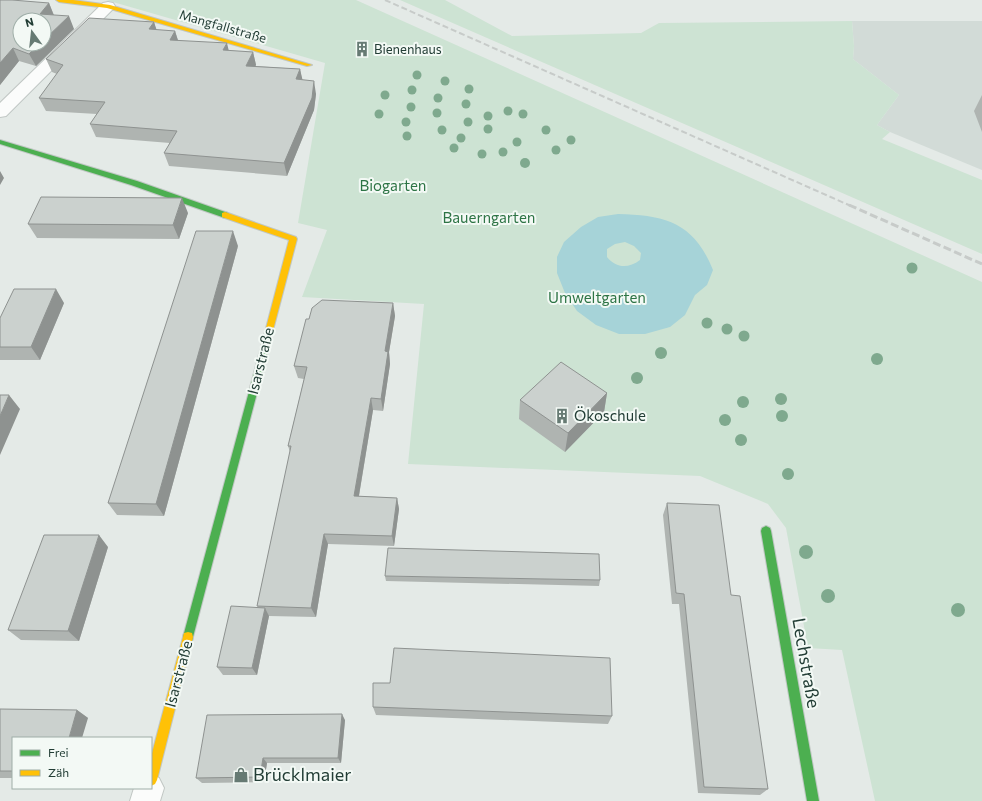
<svg xmlns="http://www.w3.org/2000/svg" width="982" height="801" viewBox="0 0 982 801" font-family="Commissioner,sans-serif">
  <rect width="100%" height="100%" fill="#e4eae7"/>
  <path fill="#d2dbd7" d="M852,21H982V170L890,132L877,125L899,95L853,59L854,46Z"/>
  <path fill="#cde3d3" d="M106,0H356L982,282V801H875L842,650L808,648L786,528L768,504L700,476L408,464L424,304L302,297L327,230L298,223L325,63Z
    M400,0H445L512,36L641,33L659,23L852,21L854,46L853,59L899,95L877,125L890,132L882,139L982,180V254Z"/>
  <path fill="#a6d3d8" fill-rule="evenodd" d="M618,214C666,215 694,223 713,270L707,285L695,295L685,315L670,327L645,334H619L596,325L577,311L565,293L557,273V257L564,242L581,227L598,217ZM625,242L634,246L641,253L640,260C628,269 616,268 607,257V249L615,244Z"/>
  <g fill="none" stroke-linecap="round" stroke-linejoin="round">
    <g stroke="#c1c7c4" stroke-width="2">
      <path id="street" d="M108,2L113,3L115,6L113,9L6,116L0,117V103L103,3Z
        M151,774L159,778L164,788L160,801H130L134,788H151Z"/>
    </g>
    <g stroke="#c0c7c4" stroke-width="2">
      <path id="fast" d="M0,140L137,181L228,213L229,215L225,218L222,217L131,185L0,144Z
        M269,329L273,332L193,637L192,641L188,642L184,641L183,637L265,332Z
        M766,526L770,528L771,531L819,801H807L761,531L762,528Z"/>
    </g>
    <g stroke="#c0c7c4" stroke-width="2">
      <path id="slow" d="M56,0H73L110,5L312,65L307,66L107,8L59,2Z
        M225,212L296,237L297,239L272,334H266L265,332L289,240L222,217V213Z
        M188,632L192,633L193,637L157,780L155,784L151,786V757L183,637L184,633Z"/>
    </g>
    <use href="#street" fill="#fbfcfb" fill-rule="evenodd"/>
    <use href="#fast" fill="#4caf50" fill-rule="evenodd"/>
    <use href="#slow" fill="#ffc107" fill-rule="evenodd"/>
    <path stroke="#c7cbc9" stroke-width="2" stroke-dasharray="6 3" stroke-linecap="butt" d="M385,0L851,206"/>
    <path stroke="#c7cbc9" stroke-width="3" stroke-dasharray="8 3.5" stroke-linecap="butt" d="M849,205L982,264"/>
  </g>
  <g fill="#7fa98e">
    <circle cx="417" cy="75" r="4.5"/>
    <circle cx="445" cy="81" r="4.5"/>
    <circle cx="469" cy="89" r="4.5"/>
    <circle cx="412" cy="90" r="4.5"/>
    <circle cx="385" cy="95" r="4.5"/>
    <circle cx="438" cy="98" r="4.5"/>
    <circle cx="466" cy="104" r="4.5"/>
    <circle cx="411" cy="107" r="4.5"/>
    <circle cx="508" cy="111" r="4.5"/>
    <circle cx="437" cy="113" r="4.5"/>
    <circle cx="379" cy="114" r="4.5"/>
    <circle cx="523" cy="114" r="4.5"/>
    <circle cx="488" cy="116" r="4.5"/>
    <circle cx="406" cy="122" r="4.5"/>
    <circle cx="468" cy="122" r="4.5"/>
    <circle cx="488" cy="129" r="4.5"/>
    <circle cx="442" cy="130" r="4.5"/>
    <circle cx="546" cy="130" r="4.5"/>
    <circle cx="407" cy="136" r="4.5"/>
    <circle cx="461" cy="138" r="4.5"/>
    <circle cx="571" cy="140" r="4.5"/>
    <circle cx="517" cy="142" r="4.5"/>
    <circle cx="454" cy="148" r="4.5"/>
    <circle cx="556" cy="150" r="4.5"/>
    <circle cx="503" cy="152" r="4.5"/>
    <circle cx="482" cy="154" r="4.5"/>
    <circle cx="525" cy="163" r="5"/>
    <circle cx="912" cy="268" r="5.5"/>
    <circle cx="707" cy="323" r="5.5"/>
    <circle cx="727" cy="329" r="5.5"/>
    <circle cx="744" cy="336" r="5.5"/>
    <circle cx="661" cy="353" r="6"/>
    <circle cx="877" cy="359" r="6"/>
    <circle cx="637" cy="378" r="6"/>
    <circle cx="781" cy="399" r="6"/>
    <circle cx="743" cy="402" r="6"/>
    <circle cx="782" cy="416" r="6"/>
    <circle cx="725" cy="420" r="6"/>
    <circle cx="741" cy="440" r="6"/>
    <circle cx="788" cy="474" r="6"/>
    <circle cx="806" cy="552" r="7"/>
    <circle cx="828" cy="596" r="7"/>
    <circle cx="958" cy="610" r="7"/>
  </g>
  <path fill="#afb4b1" d="M0,0L49,3L54,15L74,29L36,66L19,61L0,85Z
    M154,22L156,30L175,31L178,40L229,51L253,52L256,65L255,66L300,69L302,80L316,94L314,110L287,176L169,166L164,153L170,143L96,137L90,124L97,114L46,111L39,98L57,74L52,72L46,59Z
    M982,95V132L974,111Z
    M188,213L179,239L37,238L28,224Z
    M238,246L164,516L117,515L108,503Z
    M64,303L40,360H0V318Z
    M393,303L395,316L389,352L390,364L383,411L373,410L359,496L397,498L399,509L394,546L328,544L316,617L269,616L257,675H223L217,667L258,607L257,606L290,452L288,446L304,379L298,378L294,366L309,319Z
    M607,393L604,412L565,452L519,419L520,400Z
    M667,503L731,595L768,789L760,795L698,793L679,604H672L663,515Z
    M108,547L79,641L21,640L8,630Z
    M385,576L600,580L599,586L386,581Z
    M390,683L612,716L608,724L376,715L373,707Z
    M0,709L77,710L88,718L13,738V778H0Z
    M345,720L341,763H267L264,782L202,783L196,778Z"/>
  <path fill="#8e9290" d="M49,3L54,16L40,14Z
    M69,16L74,29L36,66L29,54L39,44H44V40Z
    M154,22L158,34L149,29Z
    M175,31L179,44L170,40Z
    M227,43L230,56L223,50Z
    M13,48L19,61L0,85V63Z
    M253,52L256,65L249,78L246,66Z
    M300,69L303,82L296,79Z
    M314,81L316,94L314,110L287,176L284,163Z
    M0,171L4,178L0,185Z
    M182,198L188,213L179,239L173,225Z
    M233,231L238,246L164,516L156,504Z
    M56,289L64,303L40,360L31,347Z
    M393,303L395,316L389,352L390,364L383,411L381,399L385,351Z
    M607,393L604,412L565,452L568,433Z
    M9,395L20,409L0,455V416Z
    M371,398L373,410L357,507L354,496Z
    M397,498L399,509L394,546L392,536Z
    M324,534L328,544L316,617L311,608Z
    M99,535L108,547L79,641L68,631Z
    M265,608L269,616L257,675L252,668Z
    M77,710L88,718L82,738H69Z
    M342,714L345,720L341,763L338,758Z
    M263,758L267,763L264,782L260,777Z"/>
  <path fill="#cbd1ce" stroke="#8e9290" d="M0,0H12L49,3L40,14L69,16L44,40V20H20V44H39L29,54L13,48L0,63Z
    M89,18L154,22L149,29L175,31L170,40L227,43L223,50L253,52L246,66L300,69L296,79L314,81L312,98L284,163L164,153L177,131L90,124L105,102L39,98L63,65L46,59Z
    M41,197L182,198L173,225L28,224Z
    M196,231H233L156,504L108,503Z
    M14,289H56L31,347H0V318Z
    M322,300L393,303L385,351L388,352L381,399L371,398L354,496L397,498L392,536L324,534L311,608L257,606L291,446H288L307,367L294,366L306,319H309L312,308Z
    M561,362L607,393L568,433L520,400Z
    M0,395H9L0,416Z
    M667,503L719,505L731,595L740,596L768,789L704,787L684,594L676,593Z
    M44,535H99L68,631L8,630Z
    M388,548L599,554L600,580L385,576Z
    M231,606L265,608L252,668L217,667Z
    M394,648L610,658L612,716L373,707V683H390Z
    M0,709L77,710L69,738H13V771H0Z
    M342,714L338,758H263L260,777L196,778L207,715Z"/>
  <defs>
    <g id="building-bare" transform="scale(1.2)"><path d="M-4-6H4V6H1V3H-1V6H-4ZM-2.5-4.3h1.7v1.8h-1.7ZM.8-4.3h1.7v1.8H.8ZM-2.5-1h1.7V.8h-1.7ZM.8-1h1.7V.8H.8Z" fill="#667a73" stroke="#f3f9f5" stroke-width="2.5" paint-order="stroke"/></g>
    <g id="shop-bare" transform="scale(1.2)"><path d="M-5-2.5h2.3a2.7 3.5 0 0 1 5.4 0H5L5.5 6h-11ZM-1.5-2.5h3a1.5 2.3 0 0 0-3 0Z" fill="#667a73" stroke="#f3f9f5" stroke-width="2.5" paint-order="stroke"/></g>
  </defs>
  <g fill-rule="evenodd">
    <use href="#building-bare" x="362" y="49"/>
    <use href="#building-bare" x="562" y="416"/>
    <use href="#shop-bare" x="241" y="775"/>
  </g>
  <g text-anchor="middle" stroke-width="4" stroke-linejoin="round" paint-order="stroke">
    <g font-size="13" fill="#223d35" stroke="#f3f9f5">
      <text transform="translate(223 26) rotate(16)" y="5">Mangfallstraße</text>
    </g>
    <g font-size="13" fill="#223d35" stroke="#f3f9f5" text-anchor="start">
      <text x="374" y="54">Bienenhaus</text>
    </g>
    <g font-size="15" fill="#2d7445" stroke="#f3f9f5">
      <text x="393" y="191">Biogarten</text>
      <text x="489" y="223">Bauerngarten</text>
      <text x="597" y="303">Umweltgarten</text>
    </g>
    <g font-size="15" fill="#223d35" stroke="#f3f9f5">
      <text transform="translate(261 361) rotate(-76)" y="5">Isarstraße</text>
      <text transform="translate(179 674) rotate(-75)" y="5">Isarstraße</text>
    </g>
    <g font-size="15" fill="#223d35" stroke="#f3f9f5" text-anchor="start">
      <text x="574" y="421">Ökoschule</text>
    </g>
    <g font-size="18" fill="#223d35" stroke="#f3f9f5">
      <text transform="translate(806 663) rotate(80)" y="6">Lechstraße</text>
    </g>
    <g font-size="18" fill="#223d35" stroke="#f3f9f5" text-anchor="start">
      <text x="253" y="781">Brücklmaier</text>
    </g>
  </g>
  <rect x="12" y="737" width="140" height="52" fill="#f3f9f5" stroke="#9faea8"/>
  <rect x="20" y="750" width="20" height="6" fill="#4caf50" stroke="#9faea8"/>
  <text x="48" y="757" font-size="12" fill="#223d35">Frei</text>
  <rect x="20" y="770" width="20" height="6" fill="#ffc107" stroke="#9faea8"/>
  <text x="48" y="777" font-size="12" fill="#223d35">Zäh</text>
  <g transform="translate(32 32) rotate(345)"><circle r="19" fill="#f3f9f5" stroke="#9faea8"/>
  <path d="M0-3L7 15L0 10L-7 15Z" fill="#667a73"/>
  <text y="-6" font-size="11" font-weight="bold" text-anchor="middle" fill="#223d35">N</text>
  </g>
</svg>
